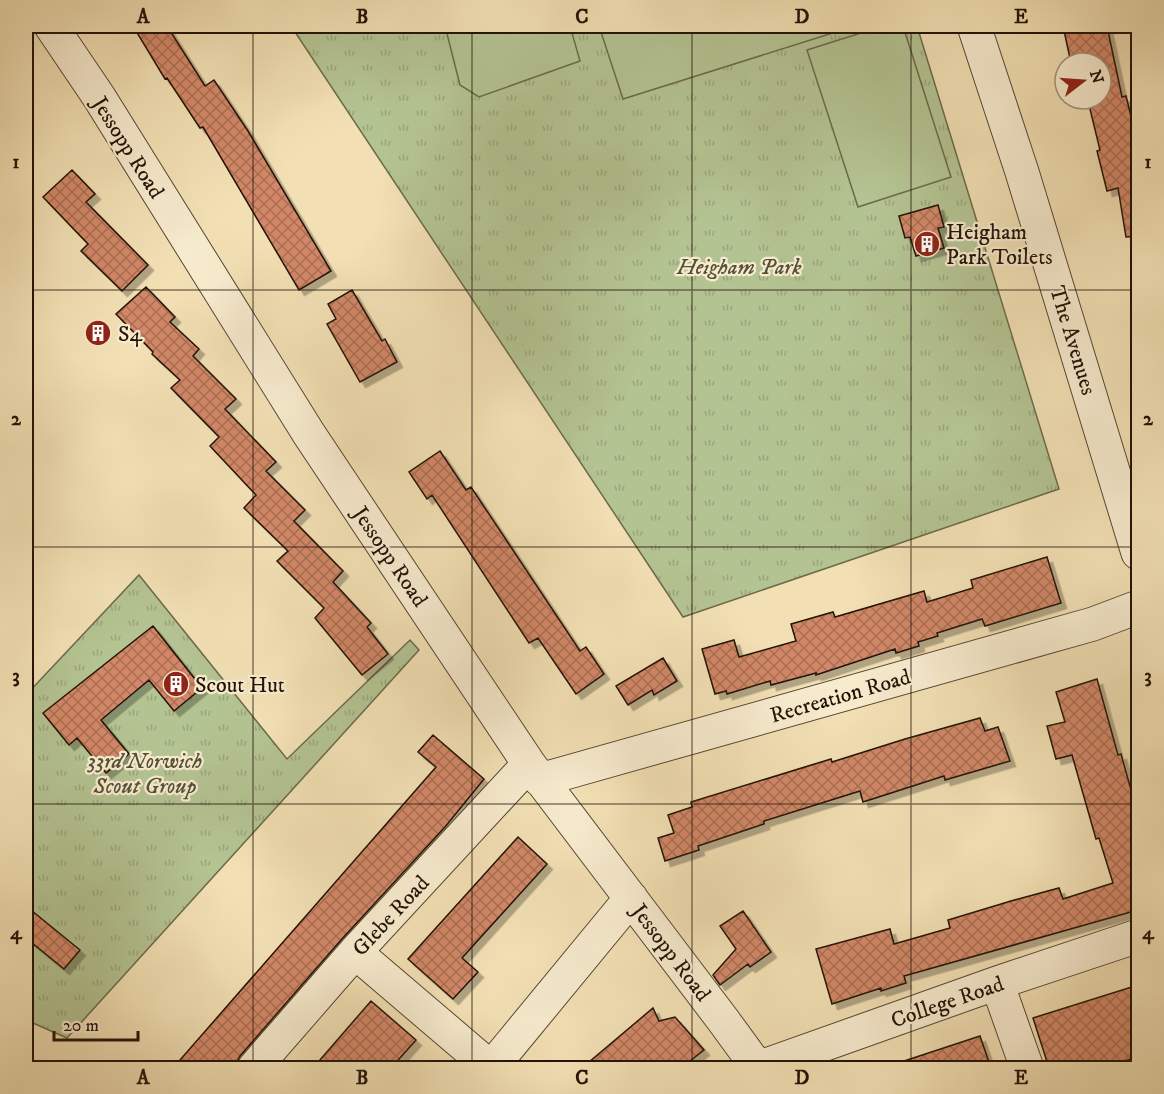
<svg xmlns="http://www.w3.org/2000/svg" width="1164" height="1094" viewBox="0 0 1164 1094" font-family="'IM FELL DW Pica',serif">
  <defs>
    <pattern id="grass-tufts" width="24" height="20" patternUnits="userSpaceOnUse" patternTransform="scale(1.5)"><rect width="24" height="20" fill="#b4c392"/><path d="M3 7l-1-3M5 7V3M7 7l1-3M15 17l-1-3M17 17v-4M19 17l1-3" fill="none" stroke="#9aa67c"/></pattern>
    <pattern id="building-cross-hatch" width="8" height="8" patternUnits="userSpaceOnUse" patternTransform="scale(1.5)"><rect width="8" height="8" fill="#d28867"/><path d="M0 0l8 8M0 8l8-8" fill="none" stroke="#aa6e53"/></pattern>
    <filter id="shadow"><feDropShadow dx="5.5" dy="5.5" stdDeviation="0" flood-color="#0004"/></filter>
  </defs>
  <rect width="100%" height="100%" fill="#f2e0b4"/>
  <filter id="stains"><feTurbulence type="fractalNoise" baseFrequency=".00333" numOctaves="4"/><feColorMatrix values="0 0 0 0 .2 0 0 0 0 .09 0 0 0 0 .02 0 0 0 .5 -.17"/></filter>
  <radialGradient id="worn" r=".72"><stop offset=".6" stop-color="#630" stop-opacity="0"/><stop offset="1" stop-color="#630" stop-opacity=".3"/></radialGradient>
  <path fill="url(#grass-tufts)" stroke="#6b6a4c" stroke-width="1.5" d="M291,26H917L1059,489L683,617Z
    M139,575L287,759L410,640L419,650L67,1038L26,1020V695Z"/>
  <path fill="#b4c392" stroke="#6b6a4c" stroke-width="1.5" d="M445,26H570L580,61L479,97L460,85Z
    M599,26H855L623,99Z
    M883,26H903L951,177L858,207L807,50Z"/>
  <path fill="url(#building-cross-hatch)" stroke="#221207" stroke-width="1.5" filter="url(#shadow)" d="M133,26H167L205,86L214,80L248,131L331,271L299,290L203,127L200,128L167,78L165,79Z
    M1063,26H1107L1122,97L1126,96L1138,145V236L1126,237L1118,188L1107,191L1097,151L1100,150L1089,105L1101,102V63H1071Z
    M72,170L95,194L86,202L148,265L122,291L81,251L88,244L43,197Z
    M938,205L944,227L938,228L944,248L916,256L910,237L905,238L899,216Z
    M146,287L175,317L170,322L199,349L193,356L236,399L225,409L276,462L266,471L305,510L294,521L343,571L333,582L371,623L367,627L388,654L362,675L315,618L324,608L277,561L288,551L244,508L256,495L210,446L219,437L171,388L180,380L152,354L153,352L116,314Z
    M352,290L382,341L385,339L397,362L360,382L327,324L336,319L328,304Z
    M440,451L466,490L471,487L580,651L586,647L604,674L576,694L538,638L529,643L432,495L427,499L409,472Z
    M1047,557L1061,603L985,626L982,619L937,633L938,636L918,642L919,646L896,653L895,649L816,675V673L771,685L770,681L727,694L726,691L715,694L702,649L734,640L739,657L796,641L791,624L833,612L835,617L924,591L927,602L973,588L971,580Z
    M153,626L202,688L174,711L149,680L101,720L129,754L106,773L77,738L69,745L43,713Z
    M663,658L677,681L654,695L652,690L628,705L616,686Z
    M1097,679L1118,755L1121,754L1138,815V910L904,976L906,983L881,991V988L832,1004L816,949L890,929L894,944L950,928L948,920L1011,901L1059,888L1063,899L1113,883L1099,838L1096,839L1072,755L1056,759L1047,726L1065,722L1056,692Z
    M980,718L985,731L998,727L1010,761L945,780L944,776L863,802L860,791L764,821V824L698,846L699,850L665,861L658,838L674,833L668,815L692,807L691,802L831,759L832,762L905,739Z
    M433,735L484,779L445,827L341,940L240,1056L234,1068H173L436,767L418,752Z
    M518,837L547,864L462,958L478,972L453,999L408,959Z
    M26,906L80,950L64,969L26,938Z
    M743,911L771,952L750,967L748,964L720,985L713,975L736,949L720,926Z
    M1138,985V1057L1101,1068H1049L1033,1018Z
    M371,1001L416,1040L391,1068H313Z
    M653,1008L659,1021L675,1017L704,1050L681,1068H582Z
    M980,1036L991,1068H896L895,1064Z"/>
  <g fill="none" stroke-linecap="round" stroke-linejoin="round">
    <g stroke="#564632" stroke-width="35">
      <path id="minor" d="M51,26L99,97L309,434L529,764L723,1020L758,1068
        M974,26L1022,172L1138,553
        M540,780L1093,624L1138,607
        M355,952L491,1068
        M997,983L1027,1068
        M254,1068L355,952L529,764
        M491,1068L631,898
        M758,1068L997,983L1138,936"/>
    </g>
    <use href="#minor" stroke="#f7ebce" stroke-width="33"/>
  </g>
  <path fill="none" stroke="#221207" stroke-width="1.5" stroke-opacity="0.55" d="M253,26V1068M472,26V1068M692,26V1068M911,26V1068M26,290H1138M26,547H1138M26,804H1138"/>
  <defs>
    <g id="building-disc" transform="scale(1.35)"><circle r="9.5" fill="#8f2418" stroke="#f7ebce"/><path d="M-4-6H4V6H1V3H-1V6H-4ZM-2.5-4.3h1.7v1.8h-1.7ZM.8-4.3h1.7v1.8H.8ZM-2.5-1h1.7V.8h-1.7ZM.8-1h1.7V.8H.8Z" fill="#fff"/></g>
  </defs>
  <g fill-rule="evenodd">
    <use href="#building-disc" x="927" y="244"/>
    <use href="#building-disc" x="98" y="333"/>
    <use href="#building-disc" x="176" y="684"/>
  </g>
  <g text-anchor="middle" stroke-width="4.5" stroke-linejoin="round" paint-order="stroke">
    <g font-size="22" fill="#221207" stroke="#f7ebce">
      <text transform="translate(129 147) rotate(58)" y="8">Jessopp Road</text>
      <text transform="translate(1074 340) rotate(73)" y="8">The Avenues</text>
      <text transform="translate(391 556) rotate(56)" y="8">Jessopp Road</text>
      <text transform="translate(840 695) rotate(-16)" y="8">Recreation Road</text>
      <text transform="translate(390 915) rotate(-47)" y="8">Glebe Road</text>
      <text transform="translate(672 952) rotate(53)" y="8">Jessopp Road</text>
      <text transform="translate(947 1001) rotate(-19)" y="8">College Road</text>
    </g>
    <g font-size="22" fill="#221207" stroke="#f7ebce" text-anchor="start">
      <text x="946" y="239">Heigham<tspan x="946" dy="25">Park Toilets</tspan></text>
      <text x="118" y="341">S4</text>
      <text x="195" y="692">Scout Hut</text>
    </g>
    <g font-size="22" font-style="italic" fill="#555038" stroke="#f7ebce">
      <text x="739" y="274">Heigham Park</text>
      <text x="145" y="768">33rd Norwich<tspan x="145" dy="25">Scout Group</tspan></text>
    </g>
  </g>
  <rect width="1164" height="1094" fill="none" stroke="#f2e0b4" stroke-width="66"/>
  <g transform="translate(1083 81) rotate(73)"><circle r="28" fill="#f7ebce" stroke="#a2947e" stroke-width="1.5"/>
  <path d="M0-4.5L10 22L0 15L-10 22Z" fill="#8f2418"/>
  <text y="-9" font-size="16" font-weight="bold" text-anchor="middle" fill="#221207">N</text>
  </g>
  <path d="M54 1031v9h84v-9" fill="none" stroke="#221207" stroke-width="3"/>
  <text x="63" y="1031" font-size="18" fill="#221207" stroke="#f7ebce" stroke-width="4.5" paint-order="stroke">20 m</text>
  <rect x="33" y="33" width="1098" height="1028" fill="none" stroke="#221207" stroke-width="2"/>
  <g font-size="20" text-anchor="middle" font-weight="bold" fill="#221207">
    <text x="143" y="23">A</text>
    <text x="362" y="23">B</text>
    <text x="582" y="23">C</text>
    <text x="802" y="23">D</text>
    <text x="1021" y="23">E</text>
    <text x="16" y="168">1</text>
    <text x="1148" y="168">1</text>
    <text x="16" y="425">2</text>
    <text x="1148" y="425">2</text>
    <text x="16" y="682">3</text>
    <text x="1148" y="682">3</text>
    <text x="16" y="939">4</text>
    <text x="1148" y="939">4</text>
    <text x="143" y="1084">A</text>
    <text x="362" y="1084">B</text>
    <text x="582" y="1084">C</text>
    <text x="802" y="1084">D</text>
    <text x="1021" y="1084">E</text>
  </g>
  <rect width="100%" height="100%" filter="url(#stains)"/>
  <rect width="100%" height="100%" fill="url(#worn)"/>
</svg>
